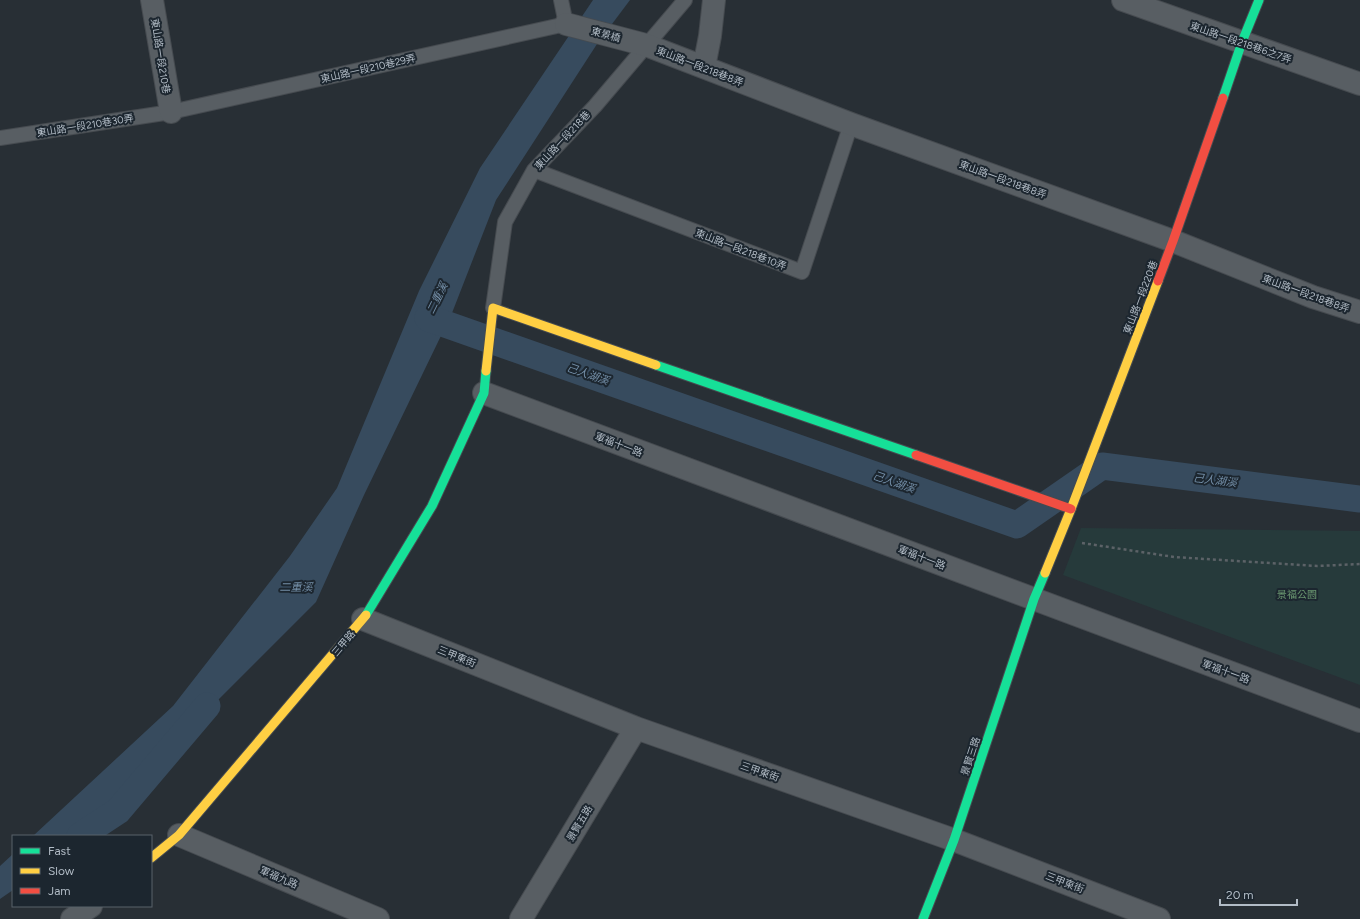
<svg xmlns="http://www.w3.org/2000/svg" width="1360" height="919" viewBox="0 0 1360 919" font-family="Figtree,'Noto Sans TC',sans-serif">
  <rect width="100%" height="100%" fill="#282f35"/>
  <path fill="#263a3b" d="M1081,528L1360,531V685L1063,575Z"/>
  <path fill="#374b5e" d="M593,0H630L597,44L496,200L452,313L364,495L316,602L191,727L73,836H33L173,706L290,556L337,488L419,291L480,168Z
    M13,854V890L0,899V866Z"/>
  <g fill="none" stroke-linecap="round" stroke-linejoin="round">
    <path stroke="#374b5e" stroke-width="27" d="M428,318L1017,525L1102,466L1360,499
      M80,836L118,811L207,706"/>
    <g stroke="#464b50" stroke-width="16">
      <path id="lane" d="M0,138L171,112L566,24L561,0
        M534,170L802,272L851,124
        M493,308L505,222L534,170L595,106L685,0"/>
    </g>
    <g stroke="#464b50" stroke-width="24">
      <path id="street" d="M152,0L171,112
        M1123,0L1360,84
        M566,24L646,45L851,124L1173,241L1313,297L1360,312
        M704,67L710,36L714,0
        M484,393L1360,721
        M363,619L636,728L954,840L1159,919
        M179,835L378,919
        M72,919L91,906
        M521,919L636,728"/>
    </g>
    <g stroke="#464b50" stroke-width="11">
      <path id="fast" d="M1223,98L1242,42L1259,0
        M656,365L916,455
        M366,615L432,506L484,393L486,371
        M923,919L954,840L1034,599L1045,573"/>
    </g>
    <g stroke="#464b50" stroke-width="11">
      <path id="slow" d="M486,371L493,308L656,365
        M1045,573L1071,509L1158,281
        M151,858L179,835L366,615"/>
    </g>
    <g stroke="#464b50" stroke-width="11">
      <path id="jam" d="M1158,281L1173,241L1223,98
        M916,455L1071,509"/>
    </g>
    <path stroke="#5c6267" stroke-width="2.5" stroke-dasharray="3 3" stroke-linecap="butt" d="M1082,543L1174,557L1317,566L1360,564"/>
    <use href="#lane" stroke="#585e63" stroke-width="14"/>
    <use href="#street" stroke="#585e63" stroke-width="22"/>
    <use href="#fast" stroke="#16e098" stroke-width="9"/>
    <use href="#slow" stroke="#ffcf43" stroke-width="9"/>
    <use href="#jam" stroke="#f24e42" stroke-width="9"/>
  </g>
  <g text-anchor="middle" stroke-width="4" stroke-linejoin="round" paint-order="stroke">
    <g font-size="10" fill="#b2bcc6" stroke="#1c262f">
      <text transform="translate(606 34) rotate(15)" y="4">東景橋</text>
      <text transform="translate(1241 42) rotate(19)" y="4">東山路一段218巷6之7弄</text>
      <text transform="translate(161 56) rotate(81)" y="4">東山路一段210巷</text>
      <text transform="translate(700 66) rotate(21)" y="4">東山路一段218巷8弄</text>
      <text transform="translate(368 68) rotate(-13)" y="4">東山路一段210巷29弄</text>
      <text transform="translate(85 125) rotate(-9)" y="4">東山路一段210巷30弄</text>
      <text transform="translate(562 140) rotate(-47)" y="4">東山路一段218巷</text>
      <text transform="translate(1003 179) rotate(20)" y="4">東山路一段218巷8弄</text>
      <text transform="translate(741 249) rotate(21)" y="4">東山路一段218巷10弄</text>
      <text transform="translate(1306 293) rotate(20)" y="4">東山路一段218巷8弄</text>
      <text transform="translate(1140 297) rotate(-69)" y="4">東山路一段220巷</text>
      <text transform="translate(619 444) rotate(21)" y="4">軍福十一路</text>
      <text transform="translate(922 557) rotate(21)" y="4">軍福十一路</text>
      <text transform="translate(343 643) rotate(-50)" y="4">三甲路</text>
      <text transform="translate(457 656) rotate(22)" y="4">三甲東街</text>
      <text transform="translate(1226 671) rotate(20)" y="4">軍福十一路</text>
      <text transform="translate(970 756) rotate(-72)" y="4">景賢三路</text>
      <text transform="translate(760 771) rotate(19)" y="4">三甲東街</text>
      <text transform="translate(579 823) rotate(-59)" y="4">景賢五路</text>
      <text transform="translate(279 877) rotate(23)" y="4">軍福九路</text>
      <text transform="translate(1065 882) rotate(21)" y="4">三甲東街</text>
    </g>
    <g font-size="10" fill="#6a9670" stroke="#1c262f">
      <text x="1297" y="598">景福公園</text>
    </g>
    <g font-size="11" font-style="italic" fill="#748fa8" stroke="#1c262f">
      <text transform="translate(437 298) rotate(-64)" y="4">二重溪</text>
      <text transform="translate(588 374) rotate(19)" y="4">己人湖溪</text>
      <text transform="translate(1215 480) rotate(7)" y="4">己人湖溪</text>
      <text transform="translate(894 482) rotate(19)" y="4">己人湖溪</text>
      <text x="296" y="591">二重溪</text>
    </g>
  </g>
  <rect x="12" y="835" width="140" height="72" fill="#1c262f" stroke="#58626b"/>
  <rect x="20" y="848" width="20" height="6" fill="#16e098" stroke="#58626b"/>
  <text x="48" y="855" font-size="12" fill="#b2bcc6">Fast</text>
  <rect x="20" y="868" width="20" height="6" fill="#ffcf43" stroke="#58626b"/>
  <text x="48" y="875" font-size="12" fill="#b2bcc6">Slow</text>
  <rect x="20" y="888" width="20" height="6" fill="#f24e42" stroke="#58626b"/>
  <text x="48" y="895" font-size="12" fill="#b2bcc6">Jam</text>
  <path d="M1220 899v6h77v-6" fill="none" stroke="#b2bcc6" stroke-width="2"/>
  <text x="1226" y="899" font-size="12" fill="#b2bcc6" stroke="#1c262f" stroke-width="3" paint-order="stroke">20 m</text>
</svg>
